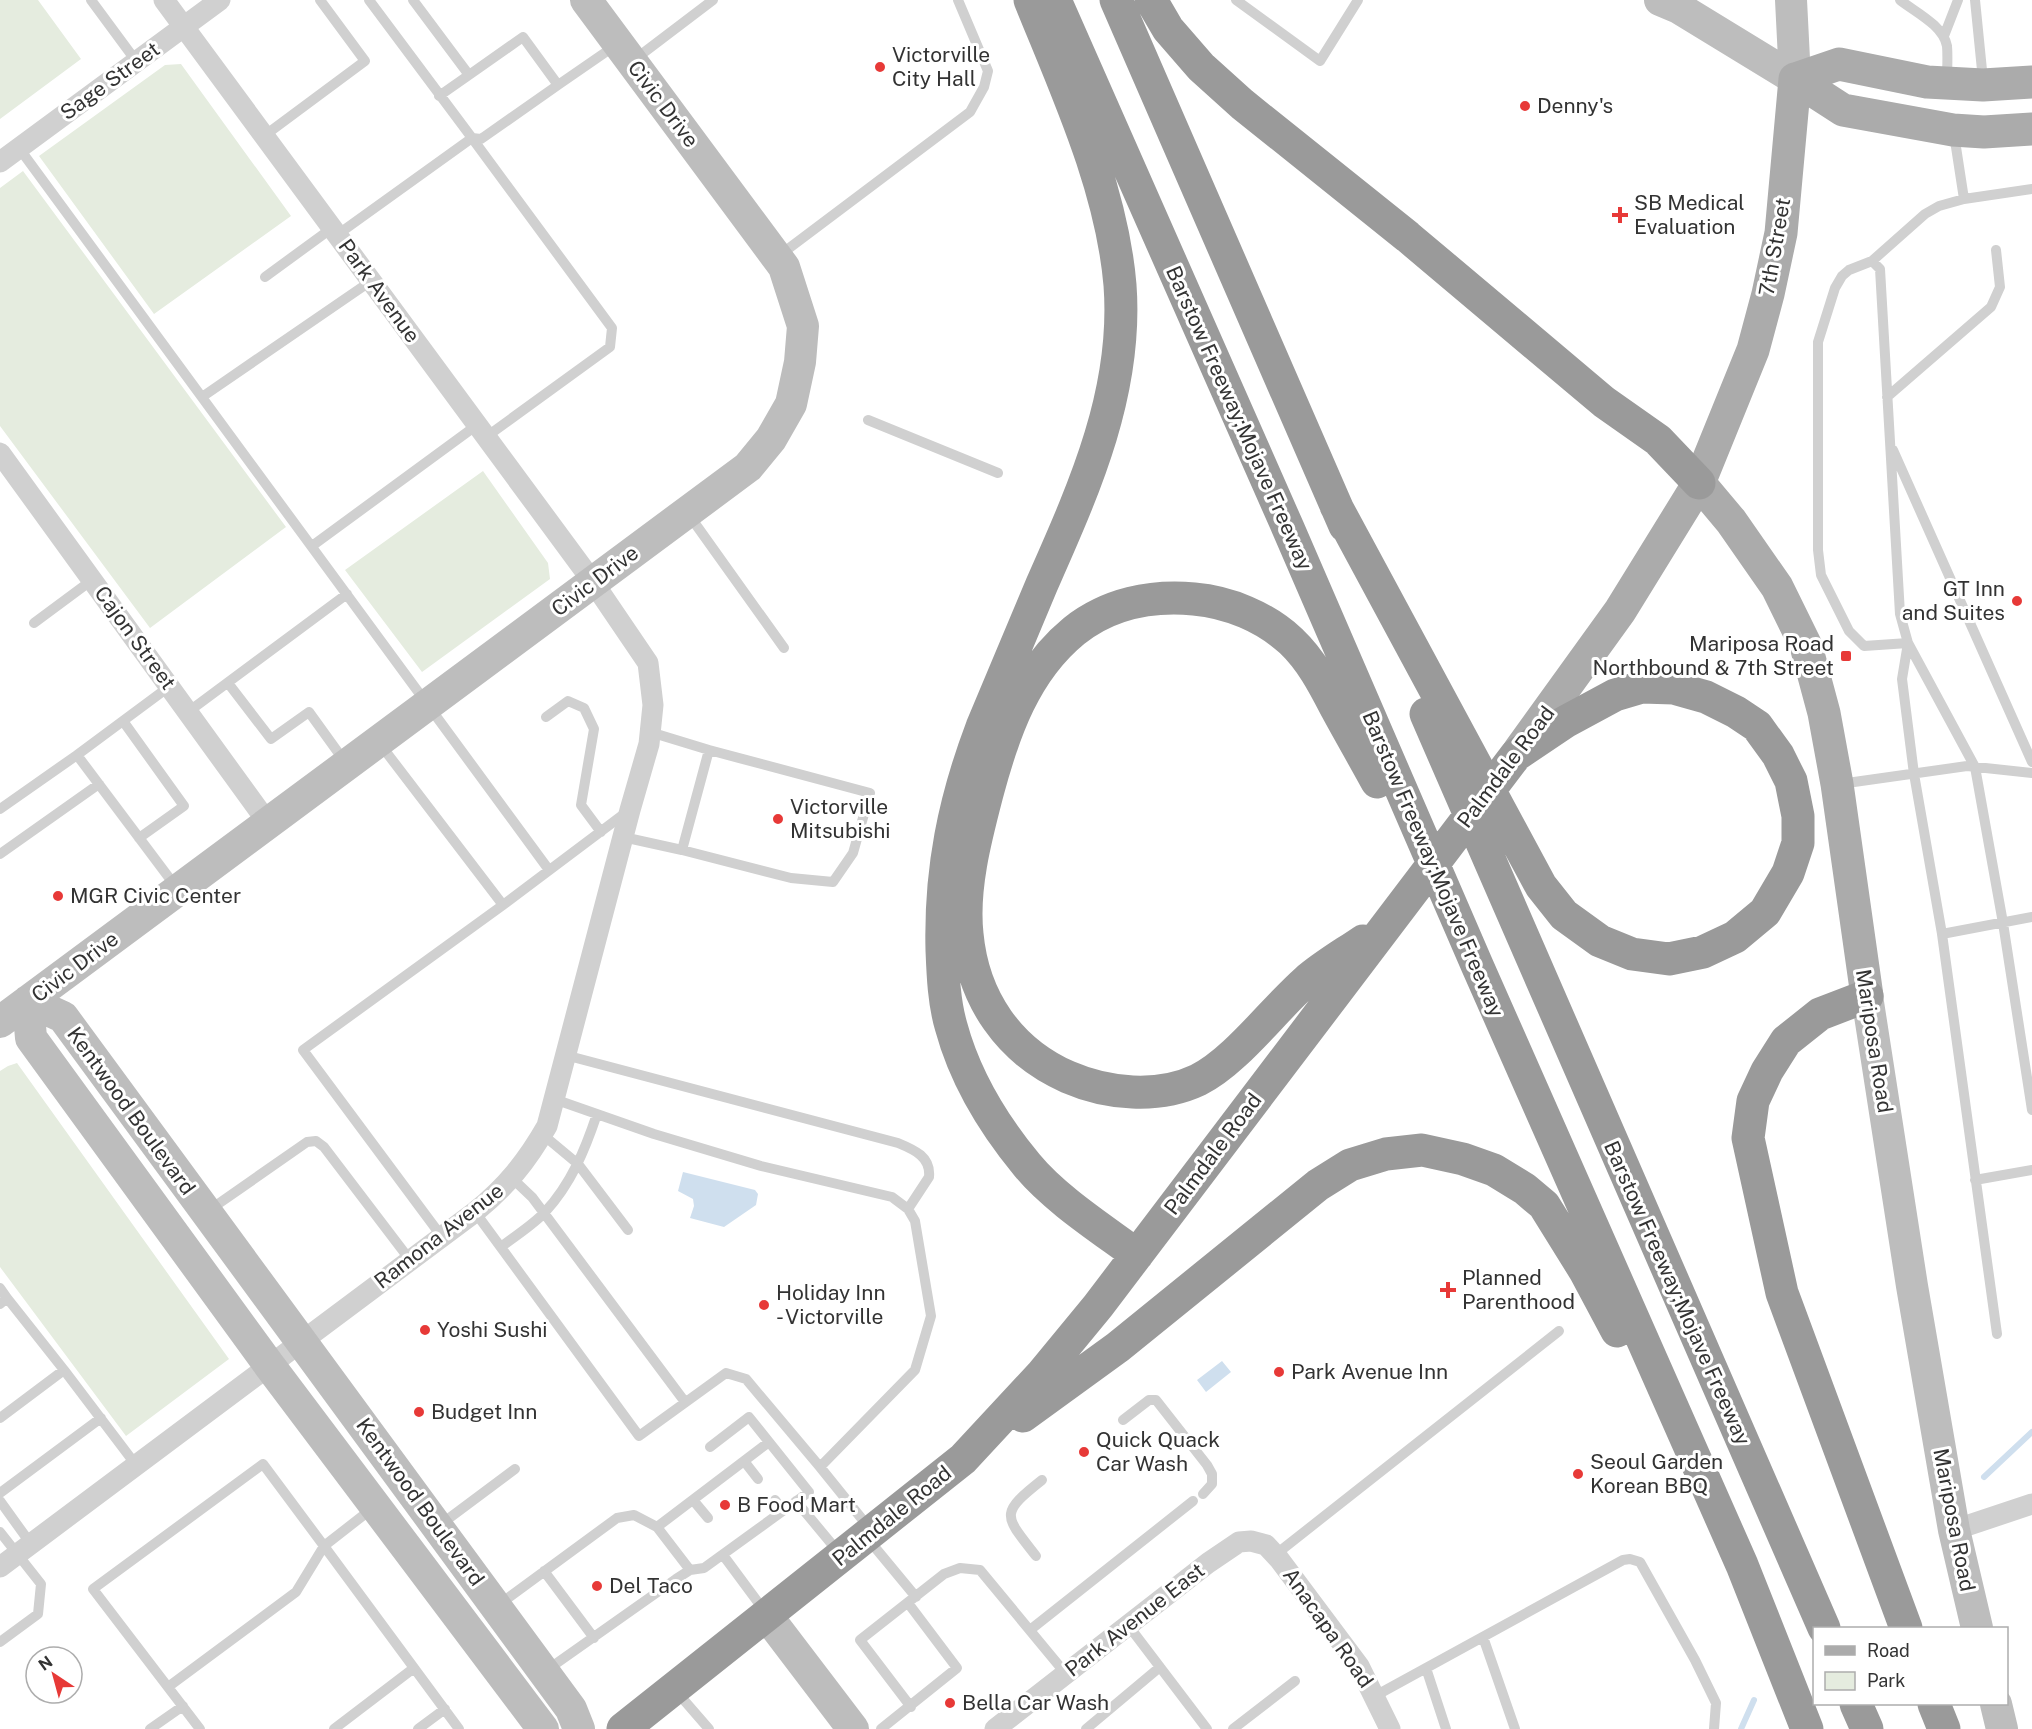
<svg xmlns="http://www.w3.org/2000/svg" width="2032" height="1729" viewBox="0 0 2032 1729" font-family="'Public Sans',sans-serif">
  <rect width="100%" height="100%" fill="#fff"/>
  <path fill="#e5ecdf" d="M0,0H38L81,59L0,119Z
    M181,64L291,216L154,314L39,156L165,65Z
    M23,171L286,527L150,628L0,426V188Z
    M483,471L548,563L550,579L422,672L345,570Z
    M17,1063L229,1359L126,1436L0,1267V1071L8,1066Z"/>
  <path fill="#cfdfee" d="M683,1172L755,1190L758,1194L756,1205L724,1227L690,1218L694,1206L693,1199L678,1191Z
    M1222,1361L1231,1372L1206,1392L1197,1380Z"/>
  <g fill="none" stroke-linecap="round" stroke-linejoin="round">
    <path stroke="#cfdfee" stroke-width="6" d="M1984,1477L2032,1432
      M1741,1729L1754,1700"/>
    <path stroke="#d0d0d0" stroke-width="10" d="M91,0L136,61
      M369,0L472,138L481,139L558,85
      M413,0L469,75L523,37L558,85L616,45
      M1236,0L1320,61L1358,0
      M1900,0C1915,12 1943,25 1947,46C1948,57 1947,69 1947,80
      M1975,0L1983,80
      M1944,36L1958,0
      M634,60L713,0
      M439,96L469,75
      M1954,134L1964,199L2032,189
      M264,136L365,61L320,0
      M19,148L549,870
      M1964,199L1939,206L1925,214L1872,261L1849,270L1842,276L1835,288L1818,342V550L1821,575L1849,631L1864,646L1908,643L1902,679L1914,774L1942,934L1997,1334
      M337,235L472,138L612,328L610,347L486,437
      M780,255L970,112L984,87L988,71L958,0
      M1872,261L1880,269L1900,614L1908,643L1975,767L2003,923L2032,1110
      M265,277L332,228
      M202,397L371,281
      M1887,397L1991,307L2000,287L1996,250
      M868,420L998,473
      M1893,450L2032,762
      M689,515L784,648
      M312,546L477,425
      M34,623L92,580
      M228,683L271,739L309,712L345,762
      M170,686L77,755L176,887
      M188,712L347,594
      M546,717L568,701L584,708L594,729L581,805L601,832
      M123,721L184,806L139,838
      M380,744L503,905
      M1840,784L1967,766L2032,773
      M0,809L77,755
      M623,837L682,850L709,750L650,732
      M682,850L791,878L833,882L853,853L870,793L709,750
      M0,854L99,784
      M1942,934L2032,917
      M565,1055L898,1143C915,1150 931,1157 929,1177L908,1209
      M542,1134L578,1164L628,1230
      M512,1178L532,1197L685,1402
      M1975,1180L2032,1170
      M208,1211L307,1142L316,1141L324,1147L410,1260
      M475,1212L639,1436L726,1373L746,1379L820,1467L915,1370L931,1316L915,1221L908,1209L892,1197L761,1166L654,1134L554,1099
      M442,1237L303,1050L503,905L628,811
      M501,1247C515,1236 533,1225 545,1212C571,1184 585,1150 597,1114
      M0,1288L7,1298L0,1304
      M7,1298L64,1370
      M0,1418L64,1370L136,1465
      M1123,1420L1149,1400H1156L1207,1465L1212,1474V1484L1203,1494
      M744,1461L769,1442
      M820,1467L870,1529
      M0,1493L101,1418
      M693,1500L708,1518
      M775,1500L783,1511
      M0,1501L31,1544
      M796,1501L840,1554
      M374,1507L324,1546L459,1729
      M440,1525L515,1469
      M657,1527L744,1461L758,1479
      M0,1532L41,1584L38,1614L0,1642
      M868,1539L916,1597
      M723,1555L766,1613
      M1275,1555L1559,1331
      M1036,1556C1004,1515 999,1514 1042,1480
      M544,1571L594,1638
      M497,1606L617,1518L634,1515L657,1527L690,1570
      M1128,1625L1207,1729
      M1030,1630L1193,1501
      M1483,1637L1515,1729
      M1426,1668L1446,1729
      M547,1670L676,1579L690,1570L704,1568L809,1492L749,1417L710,1447
      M168,1687L296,1592L324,1546L263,1464L93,1589L200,1729
      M676,1691L709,1729
      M1375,1696L1623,1560L1630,1559L1640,1562L1695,1660L1716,1703L1714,1729
      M911,1707L860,1640L944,1574L960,1568L980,1570L1066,1674
      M150,1729L183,1706
      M334,1729L414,1668
      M418,1729L445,1709
      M881,1729L957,1668L908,1603
      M1086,1729L1160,1667
      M1233,1729L1295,1681"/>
    <path stroke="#d0d0d0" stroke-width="21" d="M0,162L220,0
      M0,453L268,823
      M1954,1530L2032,1504
      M0,1567L475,1212C507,1186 527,1161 547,1126L630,810L649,744L653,705L648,663L593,582L164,0
      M995,1729L1208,1563L1239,1542L1251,1541L1266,1545L1279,1559L1359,1666L1390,1729"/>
    <path stroke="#bdbdbd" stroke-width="32" d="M1660,0L1679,8L1795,79
      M1791,0L1795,79
      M1867,996L1912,1286L1954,1530L1977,1628
      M28,1001L63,1017L571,1709L579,1729
      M28,1001L31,1038L269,1365L543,1729
      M0,1022L748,467L771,439L791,404L800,362L803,326L784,267L586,0
      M767,1616L853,1729
      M1996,1704L2002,1729"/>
    <path stroke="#ababab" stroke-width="33" d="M1795,79L1843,110L1953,130L1984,132L2032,129
      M1795,79L1839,64L1927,82L1983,85L2032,82
      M1699,483L1731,521L1777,587L1806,646L1824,713L1837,784L1867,996
      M1519,751L1620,611L1699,483L1753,350L1768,294L1781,233L1795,79"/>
    <path stroke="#9a9a9a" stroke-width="33" d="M1030,0C1066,89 1112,188 1120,285C1128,392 1084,489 1042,584C1022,632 1002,679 982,727C954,801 940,870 942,950C943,975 944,1002 951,1026C965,1078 993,1124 1027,1165C1055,1199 1102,1229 1137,1255
      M1055,0L1288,528L1477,965L1742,1565L1807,1729
      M1116,0L1345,526
      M1151,0L1168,29L1201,67L1242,104L1408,237L1604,402L1658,440L1699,483
      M1426,714L1824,1628
      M1363,941C1344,954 1323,966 1306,981C1273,1010 1236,1061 1198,1080C1158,1099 1107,1094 1068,1077C1009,1051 973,999 967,934C962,887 976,836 988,790C1004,731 1025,671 1074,631C1108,604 1151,595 1194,599C1229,602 1265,617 1291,641C1312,661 1324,685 1337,710C1350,734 1364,758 1377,782
      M1867,996L1820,1014L1786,1041L1767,1071L1753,1101L1748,1138L1782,1293L1906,1628
      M1023,1416L1118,1347L1318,1185L1350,1165L1386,1154L1422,1150L1463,1159L1494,1170L1525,1189L1544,1205L1585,1271L1617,1331
      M1856,1704L1867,1729
      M1934,1704L1944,1729
      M623,1729L963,1459L1042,1374L1098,1306L1516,755L1565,722L1615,695L1642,687L1674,688L1706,697L1736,712L1757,726L1778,755L1791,781L1798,816V843L1788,873L1765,912L1735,937L1703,952L1669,959L1632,954L1600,941L1564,915L1541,886L1336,506"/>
  </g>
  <g fill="#e73937" stroke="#fff" stroke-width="2">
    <circle cx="880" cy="67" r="6"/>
    <circle cx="1525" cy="106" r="6"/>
    <path d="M1617 206h6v6h6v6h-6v6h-6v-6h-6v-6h6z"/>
    <circle cx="2017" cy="601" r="6"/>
    <rect x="1840" y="650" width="12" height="12" rx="3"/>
    <circle cx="778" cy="819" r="6"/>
    <circle cx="58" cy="896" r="6"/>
    <path d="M1445 1281h6v6h6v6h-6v6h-6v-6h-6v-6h6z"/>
    <circle cx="764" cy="1305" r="6"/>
    <circle cx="425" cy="1330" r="6"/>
    <circle cx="1279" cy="1372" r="6"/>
    <circle cx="419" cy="1412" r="6"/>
    <circle cx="1084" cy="1452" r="6"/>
    <circle cx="1578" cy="1474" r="6"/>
    <circle cx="725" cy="1505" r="6"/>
    <circle cx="597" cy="1586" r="6"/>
    <circle cx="950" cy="1703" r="6"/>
  </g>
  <g text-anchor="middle" stroke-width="6" stroke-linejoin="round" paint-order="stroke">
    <g font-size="21" fill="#333" stroke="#fff" text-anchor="start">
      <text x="892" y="62">Victorville<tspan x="892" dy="24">City Hall</tspan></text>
      <text x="1537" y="113">Denny's</text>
      <text x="1634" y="210">SB Medical<tspan x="1634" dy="24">Evaluation</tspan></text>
      <text x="2005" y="596" text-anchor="end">GT Inn<tspan x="2005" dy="24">and Suites</tspan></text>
      <text x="1834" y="651" text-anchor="end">Mariposa Road<tspan x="1834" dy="24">Northbound &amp; 7th Street</tspan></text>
      <text x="790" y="814">Victorville<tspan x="790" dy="24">Mitsubishi</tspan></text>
      <text x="70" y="903">MGR Civic Center</text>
      <text x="1462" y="1285">Planned<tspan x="1462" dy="24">Parenthood</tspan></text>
      <text x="776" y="1300">Holiday Inn<tspan x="776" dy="24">- Victorville</tspan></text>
      <text x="437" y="1337">Yoshi Sushi</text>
      <text x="1291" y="1379">Park Avenue Inn</text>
      <text x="431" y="1419">Budget Inn</text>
      <text x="1096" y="1447">Quick Quack<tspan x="1096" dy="24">Car Wash</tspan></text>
      <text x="1590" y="1469">Seoul Garden<tspan x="1590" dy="24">Korean BBQ</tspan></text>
      <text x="737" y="1512">B Food Mart</text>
      <text x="609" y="1593">Del Taco</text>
      <text x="962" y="1710">Bella Car Wash</text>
    </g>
    <g font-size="21" fill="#333" stroke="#fff">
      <text transform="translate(110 81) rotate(-36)" y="7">Sage Street</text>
      <text transform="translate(663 104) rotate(53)" y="7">Civic Drive</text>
      <text transform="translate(1775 247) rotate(-80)" y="7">7th Street</text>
      <text transform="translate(379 291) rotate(54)" y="7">Park Avenue</text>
      <text transform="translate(1239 418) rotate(66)" y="7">Barstow Freeway;Mojave Freeway</text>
      <text transform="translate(595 581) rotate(-37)" y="7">Civic Drive</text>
      <text transform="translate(135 638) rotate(54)" y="7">Cajon Street</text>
      <text transform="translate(1506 767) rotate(-53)" y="7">Palmdale Road</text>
      <text transform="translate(1433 864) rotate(67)" y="7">Barstow Freeway;Mojave Freeway</text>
      <text transform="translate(75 967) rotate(-37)" y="7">Civic Drive</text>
      <text transform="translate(1874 1041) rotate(81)" y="7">Mariposa Road</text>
      <text transform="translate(131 1111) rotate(54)" y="7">Kentwood Boulevard</text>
      <text transform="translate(1213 1154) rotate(-53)" y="7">Palmdale Road</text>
      <text transform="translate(439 1236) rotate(-38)" y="7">Ramona Avenue</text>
      <text transform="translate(1677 1293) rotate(66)" y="7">Barstow Freeway;Mojave Freeway</text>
      <text transform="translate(420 1502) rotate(54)" y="7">Kentwood Boulevard</text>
      <text transform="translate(892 1516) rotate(-39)" y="7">Palmdale Road</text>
      <text transform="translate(1954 1520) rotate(79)" y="7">Mariposa Road</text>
      <text transform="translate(1135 1620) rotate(-38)" y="7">Park Avenue East</text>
      <text transform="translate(1328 1628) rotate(55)" y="7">Anacapa Road</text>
    </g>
  </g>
  <rect x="1813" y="1627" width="195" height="78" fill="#ffffff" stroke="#adadad" stroke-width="1.5"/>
  <rect x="1825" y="1646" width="30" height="9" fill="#ababab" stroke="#adadad" stroke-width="1.5"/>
  <text x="1867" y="1657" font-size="18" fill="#333333">Road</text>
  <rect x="1825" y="1672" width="30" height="18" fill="#e5ecdf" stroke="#adadad" stroke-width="1.5"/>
  <text x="1867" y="1687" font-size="18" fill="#333333">Park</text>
  <g transform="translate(54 1675) rotate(324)"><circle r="28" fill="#ffffff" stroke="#adadad" stroke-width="1.5"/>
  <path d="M0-4.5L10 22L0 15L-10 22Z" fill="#e73937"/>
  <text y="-9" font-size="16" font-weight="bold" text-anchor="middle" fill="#333333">N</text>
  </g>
</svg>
